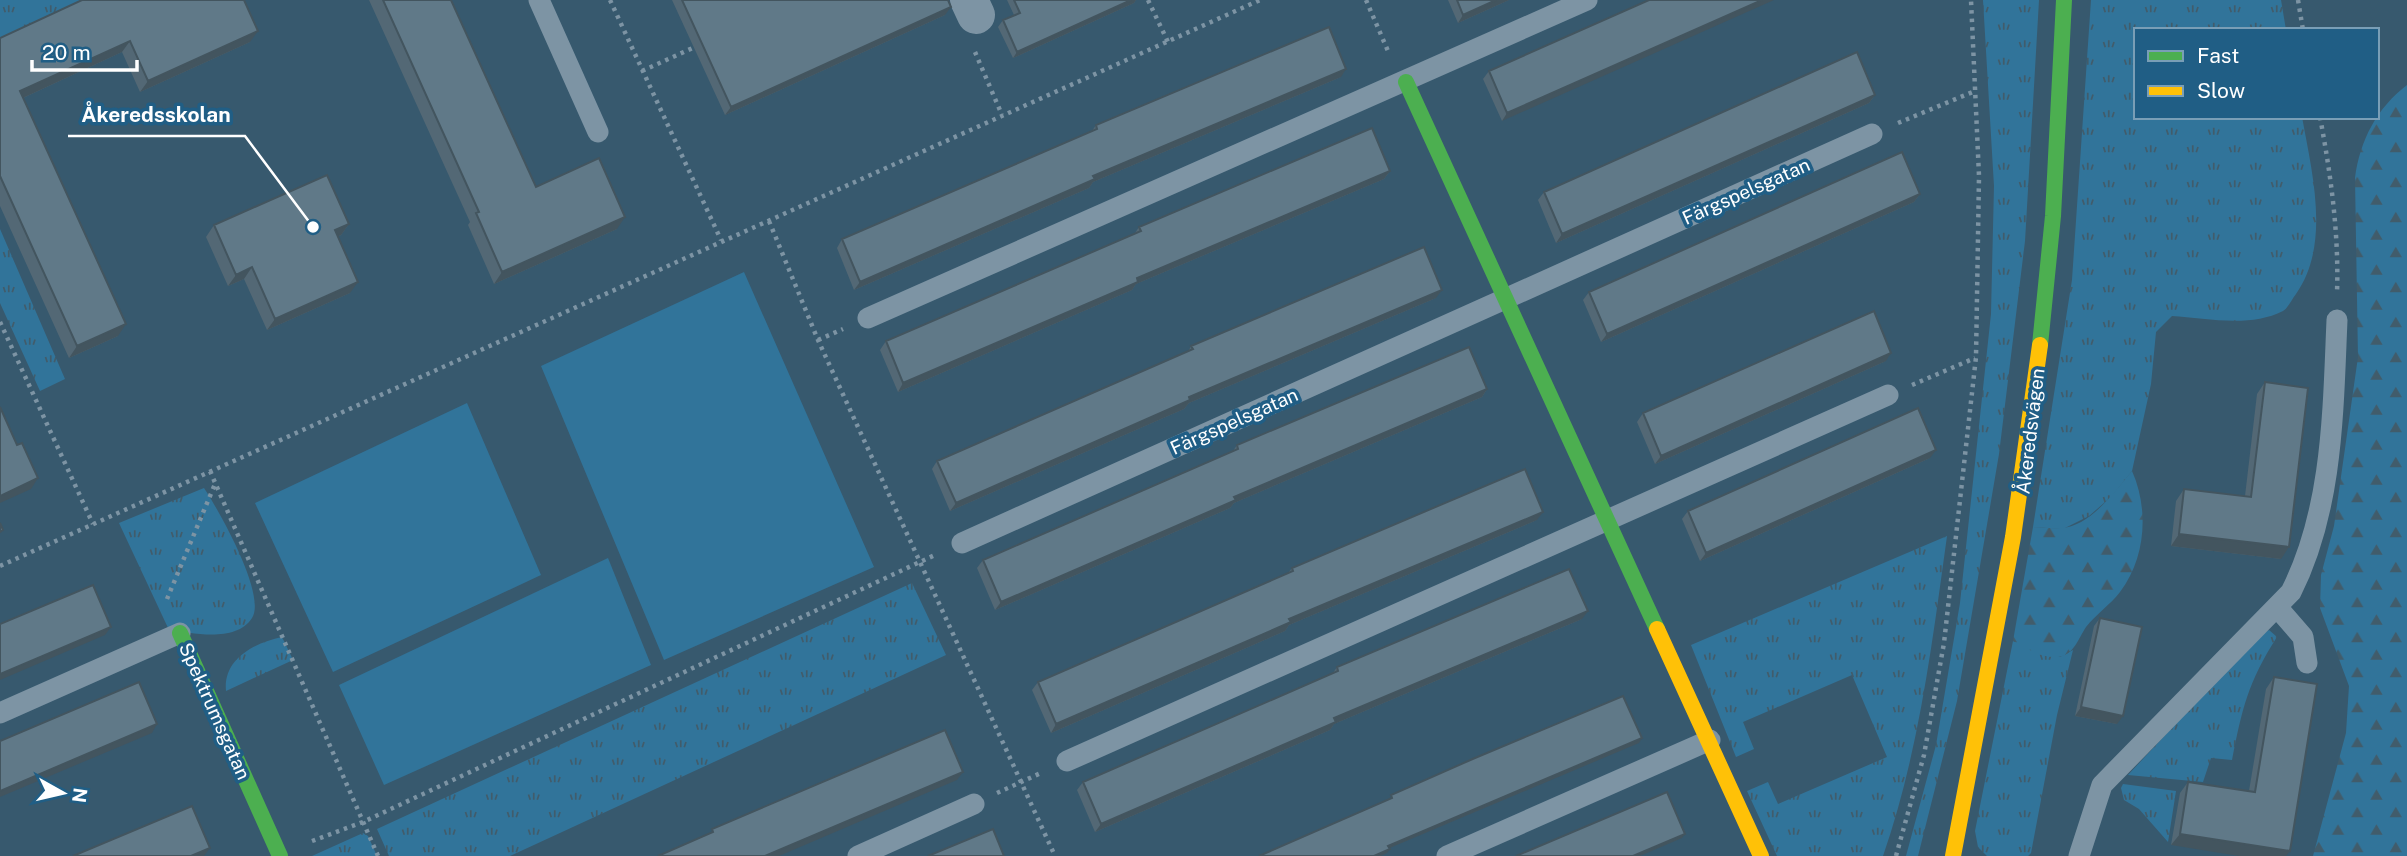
<svg xmlns="http://www.w3.org/2000/svg" width="2407" height="856" viewBox="0 0 2407 856" font-family="'Public Sans',sans-serif">
  <defs>
    <pattern id="grass-tufts" width="24" height="20" patternUnits="userSpaceOnUse" patternTransform="scale(1.75)"><rect width="24" height="20" fill="#31749a"/><path d="M3 7l-1-3M5 7V3M7 7l1-3M15 17l-1-3M17 17v-4M19 17l1-3" fill="none" stroke="#415c6b"/></pattern>
    <pattern id="forest-firs" width="22" height="20" patternUnits="userSpaceOnUse" patternTransform="scale(1.75)"><rect width="22" height="20" fill="#31749a"/><path d="M5 1l3.5 6h-7zM16 11l3.5 6h-7z" fill="#415c6b"/></pattern>
  </defs>
  <rect width="100%" height="100%" fill="#37596e"/>
  <path fill="url(#grass-tufts)" d="M0,0H87L0,38Z
    M1983,0H2039L2025,241L1999,454L1957,701L1918,856H1906L1936,745L1960,603L1991,314L1994,186Z
    M2091,0H2281L2286,30H2136V117H2302C2312,173 2331,244 2296,294C2292,299 2288,308 2283,311C2250,328 2206,318 2172,316L2156,332L2151,384L2132,471L2112,496L2089,516L2063,529L2033,527L2072,280Z
    M0,229L65,379L40,391L0,303Z
    M204,488C218,509 267,595 252,618C236,643 193,633 169,630L119,523Z
    M1947,536C1932,644 1919,752 1883,856H1777L1747,791L1768,782L1778,804L1887,757L1852,675L1743,722L1754,749L1736,757L1691,645Z
    M912,583L946,655L510,856H389L377,829Z
    M2269,630L2277,637C2248,682 2242,709 2232,760L2211,758L2203,782L2128,775L2255,639Z
    M282,637L293,660L226,691C223,659 254,643 282,637Z
    M2013,641L2060,657L2073,650L2057,715L2031,853L2028,856H1987L1978,847L1975,831Z
    M2123,784L2176,791L2168,842L2139,809L2124,800L2121,788Z
    M363,833L368,836L377,856H312Z"/>
  <path fill="url(#forest-firs)" d="M2407,85V856H2313L2346,733L2349,686L2320,608L2321,575L2334,526L2358,357L2355,178C2360,140 2377,108 2407,85Z
    M2132,471C2149,509 2146,558 2120,592C2110,605 2096,614 2086,627C2078,639 2074,655 2058,657C2041,658 2028,649 2013,641L2033,527C2042,527 2052,529 2061,528C2090,527 2115,491 2132,471Z"/>
  <path fill="#31749a" d="M744,272L874,567L664,660L541,366Z
    M467,403L541,575L333,672L255,503Z
    M608,558L651,665L384,785L339,685Z"/>
  <g fill="none" stroke-linecap="round" stroke-linejoin="round">
    <path stroke="#7d94a4" stroke-width="4.5" stroke-dasharray="3.5 5" stroke-linecap="butt" d="M610,0L721,240
      M1148,0L1168,42
      M1366,0L1388,51
      M2298,0L2303,30
      M975,52L1002,115
      M642,71L697,46
      M2320,117C2331,176 2339,234 2337,293
      M1898,123L1975,91
      M769,221L818,340L1055,856
      M0,322L93,524
      M818,340L843,329
      M1912,385L1975,358
      M210,471L378,856
      M0,566L1260,0
      M167,599L215,484
      M997,793L1043,772
      M312,841L363,822L937,554
      M1896,856L1924,755L1944,643L1976,357L1979,176L1971,0"/>
    <path stroke="#7d94a4" stroke-width="21" d="M539,0L598,132
      M868,318L1587,0
      M962,543L1872,134
      M2277,607L2303,637L2307,663
      M0,713L180,633
      M1067,761L1888,395
      M858,856L974,804
      M1447,856L1710,740
      M2079,856L2102,785L2291,592C2333,509 2333,411 2337,320"/>
    <path stroke="#7d94a4" stroke-width="38" d="M969,0L976,15"/>
    <path stroke="#4caf50" stroke-width="16" d="M1406,82L1657,629
      M2040,345L2053,216L2064,0
      M180,633L280,856"/>
    <path stroke="#ffc107" stroke-width="16" d="M1657,629L1761,856
      M1953,856L2013,537L2040,345"/>
  </g>
  <path fill="#536875" d="M369,0H451L536,187L617,229L494,284L468,225L470,222Z
    M672,0H948L945,15L725,115Z
    M1007,0H1136L1134,3L1013,58L998,27L1003,20L1014,15Z
    M1448,0H1509L1458,23Z
    M1649,0L1502,121L1483,79L1489,71Z
    M0,38L250,42L140,92L122,52L23,98L118,336L69,358L0,206Z
    M1341,77L1093,182L1089,188L854,290L837,248L842,239L1092,131L1096,125Z
    M1875,95L1869,103L1556,243L1538,200L1544,192Z
    M1390,171L1384,179L1136,284L1132,290L898,392L880,350L886,341L1135,233L1139,227Z
    M1920,194L1914,202L1601,342L1583,300L1589,292Z
    M349,224L341,235L338,237L350,293L267,330L244,279L228,286L206,237L214,225Z
    M1436,298L1189,403L1184,409L950,511L932,469L937,461L1188,352L1191,346Z
    M1886,361L1655,464L1637,422L1643,413Z
    M2265,382L2281,559L2171,546L2176,501L2184,489L2245,496L2257,394Z
    M1487,389L1482,397L1234,503L1230,508L995,610L977,568L983,560L1233,451L1237,445Z
    M1930,458L1700,561L1682,519L1688,511Z
    M1537,520L1289,625L1285,631L1051,733L1032,690L1038,682L1288,573L1292,568Z
    M2100,618L2117,724L2075,716L2094,626Z
    M1582,619L1334,724L1330,730L1095,832L1077,790L1083,782L1333,673L1337,667Z
    M2274,677L2290,851L2171,845L2180,793L2188,782L2249,791L2266,689Z"/>
  <path fill="#43555f" d="M1131,0H1136L1134,3L1013,58L1017,52Z
    M1496,0H1509L1458,23L1463,15Z
    M1762,0H1774L1502,121L1507,113Z
    M951,7L945,15L725,115L731,107Z
    M258,31L250,42L140,92L148,81Z
    M130,41L122,52L12,103L20,91Z
    M1346,69L1341,77L1093,182L1089,188L854,290L860,282L1093,176Z
    M1875,95L1869,103L1556,243L1562,234Z
    M1390,171L1384,179L1136,284L1132,290L898,392L903,383L1137,278Z
    M1920,194L1914,202L1601,342L1607,334Z
    M625,217L617,229L494,284L502,272Z
    M349,224L341,235L327,242L335,230Z
    M252,267L244,279L228,286L236,275Z
    M358,282L350,293L267,330L275,319Z
    M1442,290L1436,298L1189,403L1184,409L950,511L956,503L1189,397Z
    M126,324L118,336L69,358L77,346Z
    M1891,353L1886,361L1655,464L1661,456Z
    M1487,389L1482,397L1234,503L1230,508L995,610L1001,602L1234,497Z
    M1936,450L1930,458L1700,561L1706,553Z
    M38,478L31,489L0,503V496Z
    M1543,512L1537,520L1289,625L1285,631L1051,733L1056,724L1289,619Z
    M2179,534L2289,547L2281,559L2171,546Z
    M1588,611L1582,619L1334,724L1330,730L1095,832L1101,824L1334,718Z
    M111,627L105,635L0,680V674Z
    M2081,707L2123,716L2117,724L2075,716Z
    M157,724L152,733L0,797V791Z
    M1642,738L1639,743L1385,850L1388,846Z
    M963,772L957,780L779,856H765Z
    M1685,834L1682,838L1640,856H1633Z
    M2180,834L2290,851L2286,856H2239L2171,845Z
    M210,848L204,856H191Z
    M1390,849L1387,853L1381,856H1374Z"/>
  <path fill="#607988" stroke="#43555f" stroke-width="2" d="M82,0H244L258,31L148,81L130,41L20,91L126,324L77,346L0,176V38Z
    M383,0H451L536,187L599,158L625,217L502,272L476,213L479,212Z
    M682,0H948L951,7L731,107Z
    M1014,0H1131L1017,52L1003,20L1020,13Z
    M1457,0H1496L1463,15Z
    M1649,0H1762L1507,113L1489,71Z
    M1329,27L1346,69L1093,176L1095,179L860,282L842,239L1097,129L1096,125Z
    M1857,52L1875,95L1562,234L1544,192Z
    M1372,128L1390,171L1137,278L1138,282L903,383L886,341L1141,231L1139,227Z
    M1902,152L1920,194L1607,334L1589,292Z
    M327,175L349,224L335,230L358,282L275,319L252,267L236,275L214,225Z
    M1424,247L1442,290L1189,397L1190,400L956,503L937,461L1193,349L1191,346Z
    M1874,311L1891,353L1661,456L1643,413Z
    M1469,347L1487,389L1234,497L1236,500L1001,602L983,560L1238,449L1237,445Z
    M2265,382L2308,388L2289,547L2179,534L2184,489L2251,497Z
    M0,407L17,445L22,443L38,478L0,496Z
    M1918,408L1936,450L1706,553L1688,511Z
    M1525,469L1543,512L1289,619L1291,622L1056,724L1038,682L1293,571L1292,568Z
    M0,523L3,530L0,532Z
    M1569,569L1588,611L1334,718L1336,722L1101,824L1083,782L1338,671L1337,667Z
    M93,585L111,627L0,674V624Z
    M2100,618L2142,627L2123,716L2081,707Z
    M2274,677L2317,684L2290,851L2180,834L2188,782L2255,792Z
    M139,682L157,724L0,791V741Z
    M1623,696L1642,738L1388,846L1390,849L1374,856H1259L1392,798L1391,795L1475,758Z
    M945,730L963,772L765,856H658L713,832L712,829Z
    M1667,792L1685,834L1633,856H1516Z
    M192,806L210,848L191,856H73Z
    M993,829L1004,856H928Z"/>
  <g text-anchor="middle" stroke-width="7" stroke-linejoin="round" paint-order="stroke">
    <g font-size="19" fill="#fff" stroke="#205e85">
      <text transform="translate(1746 191) rotate(-24)" y="7">Färgspelsgatan</text>
      <text transform="translate(1234 421) rotate(-24)" y="7">Färgspelsgatan</text>
      <text transform="translate(2030 431) rotate(-83)" y="7">Åkeredsvägen</text>
      <text transform="translate(215 711) rotate(66)" y="7">Spektrumsgatan</text>
    </g>
  </g>
  <path fill="none" stroke="#fff" stroke-width="2.5" d="M313 227L245 136H68"/>
  <circle fill="#fff" stroke="#205e85" stroke-width="2.5" cx="313" cy="227" r="7"/>
  <g font-size="21" text-anchor="middle" font-weight="bold" fill="#fff" stroke="#205e85" stroke-width="7" stroke-linejoin="round" paint-order="stroke">
    <text x="156" y="122">Åkeredsskolan</text>
  </g>
  <rect x="2134" y="28" width="245" height="91" fill="#205e85" stroke="#799eb6" stroke-width="2"/>
  <rect x="2148" y="51" width="35" height="10" fill="#4caf50" stroke="#799eb6" stroke-width="2"/>
  <text x="2197" y="63" font-size="21" fill="#ffffff">Fast</text>
  <rect x="2148" y="86" width="35" height="10" fill="#ffc107" stroke="#799eb6" stroke-width="2"/>
  <text x="2197" y="98" font-size="21" fill="#ffffff">Slow</text>
  <g transform="translate(63 793) rotate(98)" stroke="#205e85" stroke-width="5" paint-order="stroke">
  <path d="M0-5L12 26L0 18L-12 26Z" fill="#ffffff"/>
  <text y="-10" font-size="19" font-weight="bold" text-anchor="middle" fill="#ffffff">N</text>
  </g>
  <path d="M32 60v10h105v-10" fill="none" stroke="#ffffff" stroke-width="3.5"/>
  <text x="42" y="60" font-size="21" fill="#ffffff" stroke="#205e85" stroke-width="5" paint-order="stroke">20 m</text>
</svg>
